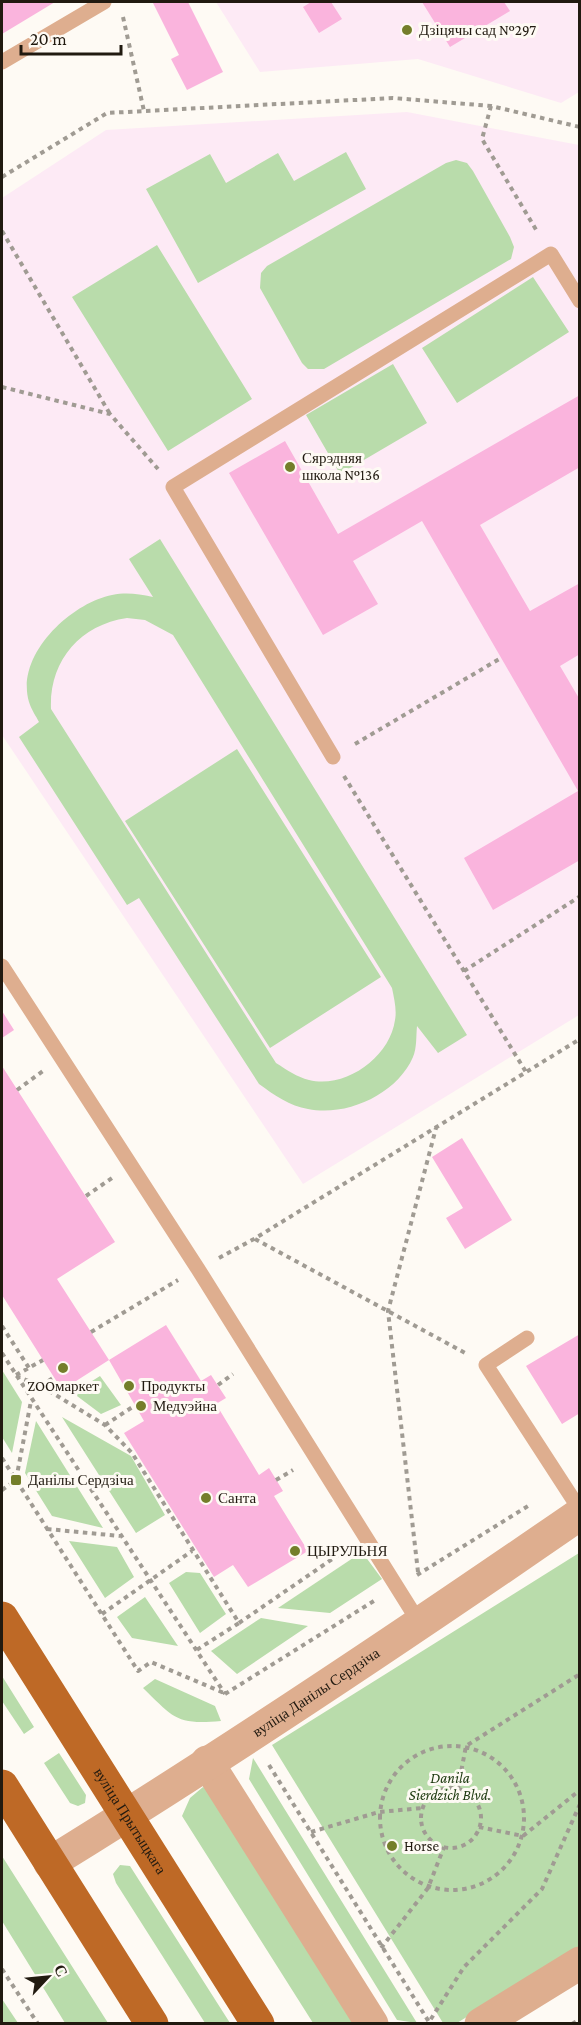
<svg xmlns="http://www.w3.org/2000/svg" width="581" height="2025" viewBox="0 0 581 2025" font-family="'Crimson Pro',serif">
  <rect width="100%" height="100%" fill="#fefaf4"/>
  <path fill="#fdeaf5" d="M216,2H579V92L561,103L418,59L260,72Z
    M407,112L579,145V1015L303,1184L2,735V198L106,130Z"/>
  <path fill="#b9dcab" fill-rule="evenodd" d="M346,152L366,189L198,283L146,189L210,154L226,183L278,153L294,181Z
    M456,160L467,163L473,171L510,237L514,247L511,259L324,369H308L302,363L260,288L261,273L267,266L446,163Z
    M157,245L252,399L168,451L72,297Z
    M533,277L569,332L457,403L422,348Z
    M393,364L427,423L340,474L306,415Z
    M160,539L467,1035L438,1053L417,1026C416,1036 417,1048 413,1057C397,1094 347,1117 308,1109C290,1106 274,1095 259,1084L139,898L127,905L19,737L39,722C36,716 31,709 29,702C15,655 71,603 112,595C127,592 138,594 153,597L129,559ZM127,618L145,620L173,635L392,988C394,998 397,1010 395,1020C390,1057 346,1089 309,1080C297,1077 287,1070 276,1063L51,709C49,662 79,625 127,618Z
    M237,749L381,977L270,1048L125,821Z
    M2,1370L22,1402L12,1453L2,1437Z
    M100,1376L121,1405L101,1414L73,1393Z
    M62,1417L131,1456L165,1515L136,1533Z
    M36,1421L103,1528L52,1516L25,1473Z
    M69,1541L117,1547L134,1577L105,1598Z
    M362,1552L382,1579L330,1613L278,1608Z
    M579,1553V1947L457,2023H443L272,1745Z
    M186,1572L200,1573L226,1614L200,1633L169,1583Z
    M145,1597L178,1646L132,1638L117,1617Z
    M261,1618L308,1626L237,1674L211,1651Z
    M2,1676L34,1727L24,1734L2,1701Z
    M155,1679L215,1706L221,1721C176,1725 174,1718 143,1688Z
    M59,1753L86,1795L85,1803L78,1806L70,1803L44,1763Z
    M253,1758L417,2023L397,2020L249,1779Z
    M203,1787L217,1794L359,2023H313L182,1816L190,1798Z
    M2,1856L108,2023H65L2,1921Z
    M120,1865L130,1866L230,2023H205L116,1883L113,1874Z
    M2,1999L18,2023H2Z"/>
  <path fill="#fab4dd" d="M2,2H55L2,34Z
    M156,2H188L223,72L187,90L171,59L179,55L153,3Z
    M311,2H331L342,19L319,33L303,7Z
    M422,2H504L510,11L450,47Z
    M580,395V467L480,525L530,611L580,583V654L560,666L580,700V860L493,910L464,858L578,791L422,521L353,561L378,604L323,635L229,473L285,441L338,534Z
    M2,1011L14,1030L2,1038Z
    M2,1066L115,1242L57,1279L109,1360L62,1390L2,1295Z
    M462,1138L512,1220L465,1249L446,1218L463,1208L432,1157Z
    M166,1325L201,1381L211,1375L226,1398L216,1404L259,1475L269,1468L283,1491L274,1496L308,1551L248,1587L233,1565L214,1577L124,1433L144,1421L109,1360Z
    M580,1334V1413L562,1424L526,1366Z"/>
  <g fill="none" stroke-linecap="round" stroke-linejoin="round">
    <path stroke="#a09b93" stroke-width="4" stroke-dasharray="4.5 4.5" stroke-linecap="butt" d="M123,17L144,111
      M491,106L482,139L538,233
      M2,177L107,113L393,98L491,106L580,127
      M2,231L110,414
      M2,387L110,414L158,469
      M355,744L501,658
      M344,776L526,1072
      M464,971L579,897
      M17,1090L43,1071
      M86,1196L112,1178
      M255,1239L467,1354
      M219,1258L254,1239L580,1039
      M2,1326L29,1368
      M91,1332L178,1280
      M2,1353L225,1694
      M16,1375L43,1360
      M16,1376L41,1386L105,1425L132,1453L239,1623L195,1651
      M218,1385L233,1374
      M41,1386L53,1378
      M105,1425L134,1406
      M2,1458L138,1671L151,1662L224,1693
      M276,1480L293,1470
      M2,1490L16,1480L31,1401
      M47,1529L120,1536
      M418,1572L388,1311L436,1128
      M417,1575L528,1506
      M102,1614L192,1551
      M239,1623L344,1551L342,1548
      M225,1694L377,1599
      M380 1818a72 72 0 1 1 144 0a72 72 0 1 1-144 0Z
      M269,1765L429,2022L464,1967L542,1889L580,1804
      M458,1788L466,1746L580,1674
      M421 1818a30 30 0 1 1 60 0a30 30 0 1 1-60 0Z
      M479,1827L523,1836L580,1790
      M311,1832L379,1812L422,1808
      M381,1948L428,1888L444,1847
      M2,1969L38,2024
      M572,2024L580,2019"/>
    <path stroke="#deae8f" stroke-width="15" d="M2,62L104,2
      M333,757L173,487L551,254L580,301
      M2,966L198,1269L420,1624
      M527,1338L486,1365L580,1510"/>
    <g stroke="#deae8f" stroke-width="33">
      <path d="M207,1762L372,2024"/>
      <path id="s1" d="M50,1863C230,1752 406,1634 580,1514"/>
      <path d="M481,2024L580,1963"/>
    </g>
    <g stroke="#be6926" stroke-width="33">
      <path id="s2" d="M2,1618L258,2024"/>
      <path d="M2,1786L152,2024"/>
    </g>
  </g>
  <g fill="#747e2a" stroke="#fefaf4" stroke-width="2">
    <circle cx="407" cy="30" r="6"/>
    <circle cx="290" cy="467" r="6"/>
    <circle cx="63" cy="1368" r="6"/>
    <circle cx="129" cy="1386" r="6"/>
    <circle cx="141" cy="1406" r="6"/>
    <rect x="10" y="1474" width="12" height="12" rx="3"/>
    <circle cx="206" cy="1498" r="6"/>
    <circle cx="295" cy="1551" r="6"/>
    <circle cx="392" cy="1846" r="6"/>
  </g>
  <g text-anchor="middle" stroke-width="6" stroke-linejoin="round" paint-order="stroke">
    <g font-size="15" fill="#211a10" stroke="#fefaf4" text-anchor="start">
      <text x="419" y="35">Дзіцячы сад №297</text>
      <text x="302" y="463">Сярэдняя<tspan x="302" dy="17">школа №136</tspan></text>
      <text x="63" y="1391" text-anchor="middle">ZOOмаркет</text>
      <text x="141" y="1391">Продукты</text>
      <text x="153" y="1411">Медуэйна</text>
      <text x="28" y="1485">Данілы Сердзіча</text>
      <text x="218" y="1503">Санта</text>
      <text x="307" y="1556">ЦЫРУЛЬНЯ</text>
      <text x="404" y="1851">Horse</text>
    </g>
    <g font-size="15" fill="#211a10" stroke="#fefaf4">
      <text dy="5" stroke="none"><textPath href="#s1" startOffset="316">вуліца Данілы Сердзіча</textPath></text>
      <text dy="5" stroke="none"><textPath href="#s2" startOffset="240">вуліца Прытыцкага</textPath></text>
    </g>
    <g font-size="15" font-style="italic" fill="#203c12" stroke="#fefaf4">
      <text x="450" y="1783">Danila<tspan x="450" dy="17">Sierdzich Blvd.</tspan></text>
    </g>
  </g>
  <rect width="581" height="2025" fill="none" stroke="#211a10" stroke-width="6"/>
  <g transform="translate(48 1977) rotate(64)" stroke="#fefaf4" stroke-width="4.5" paint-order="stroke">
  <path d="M0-4.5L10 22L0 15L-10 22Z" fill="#211a10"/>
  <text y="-9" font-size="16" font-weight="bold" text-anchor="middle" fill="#211a10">С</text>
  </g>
  <path d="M21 45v9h100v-9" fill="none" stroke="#211a10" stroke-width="3"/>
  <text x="30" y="45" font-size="18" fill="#211a10" stroke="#fefaf4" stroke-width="4.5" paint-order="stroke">20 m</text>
</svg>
